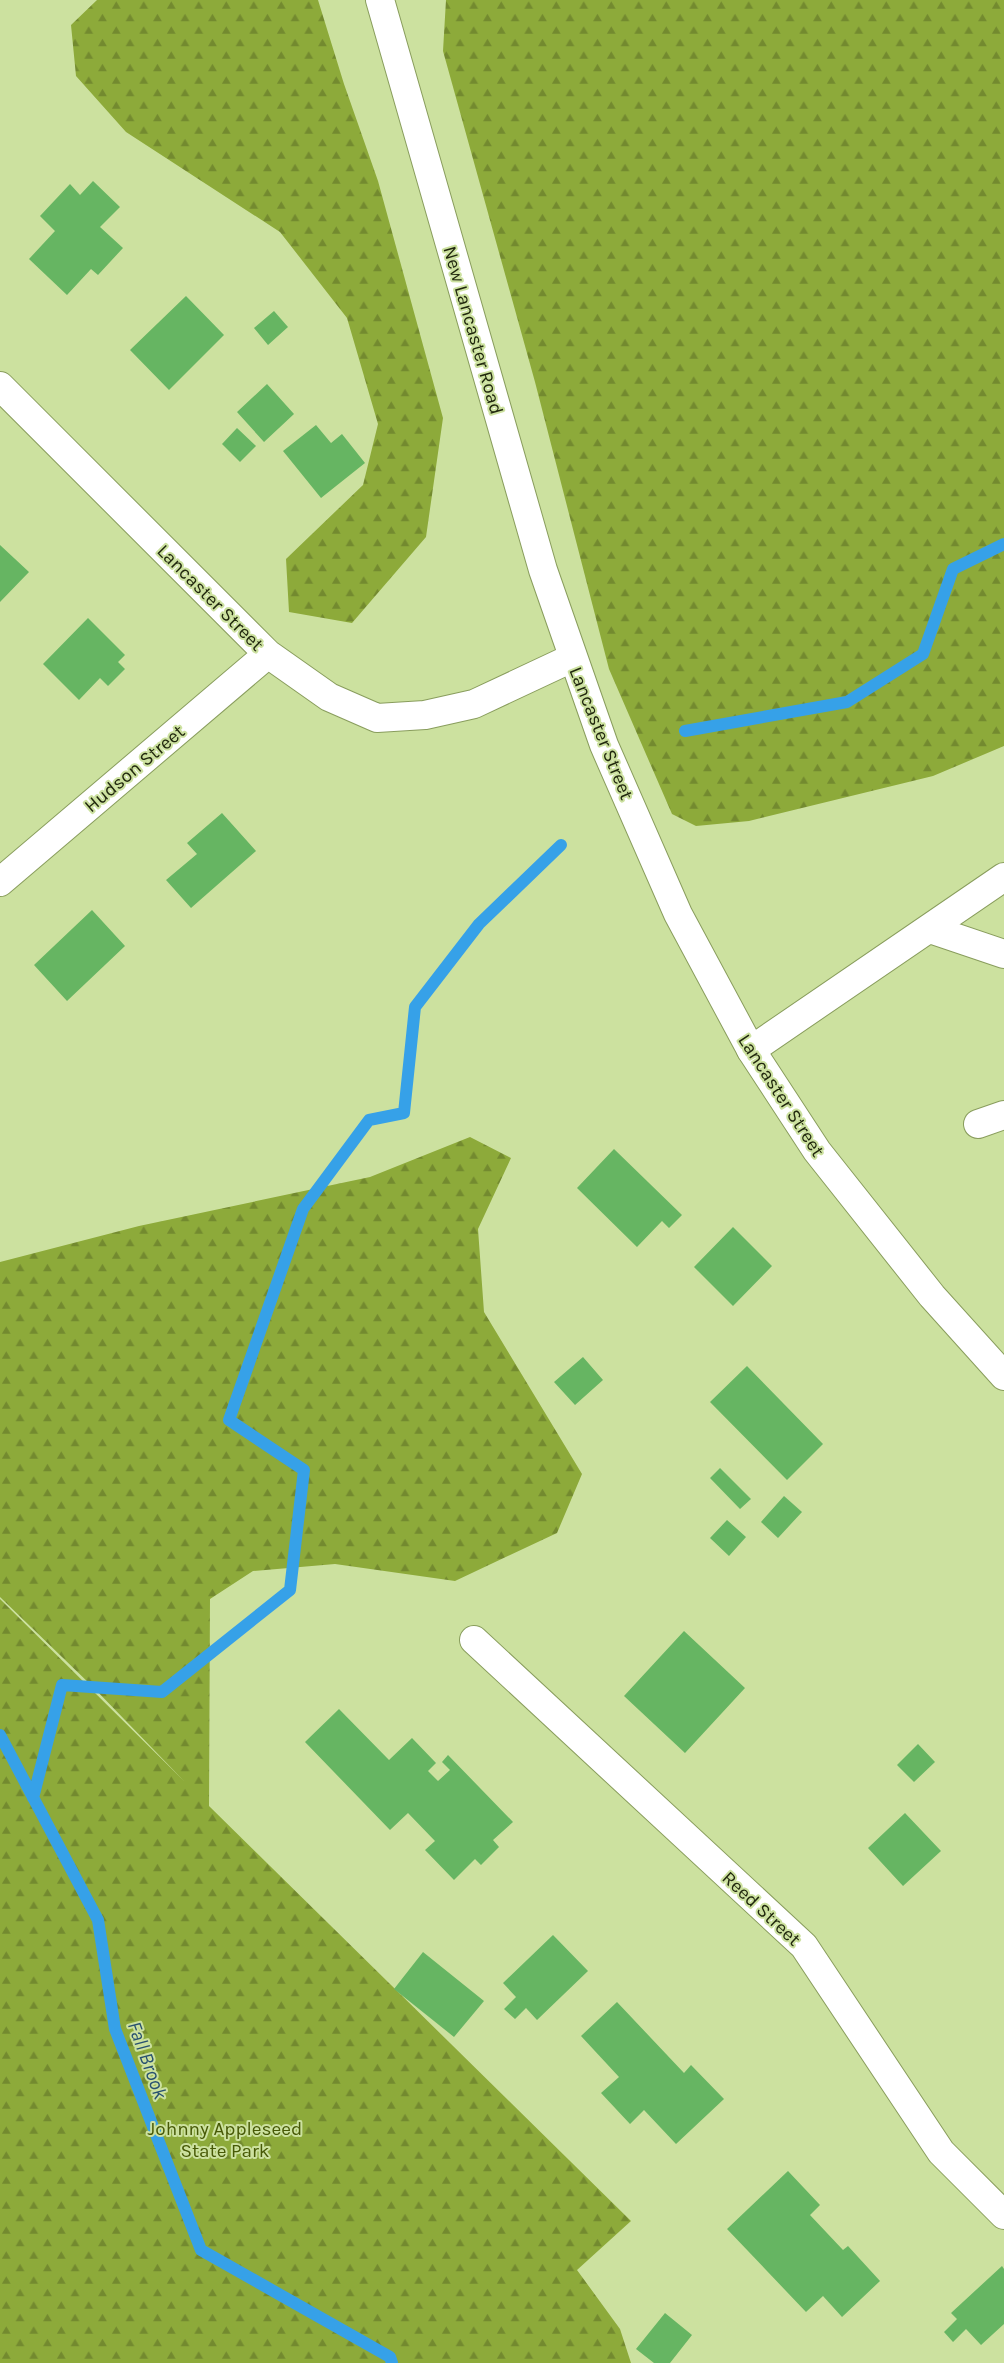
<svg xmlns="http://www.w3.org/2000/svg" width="1004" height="2363" viewBox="0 0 1004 2363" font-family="Karla,sans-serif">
  <defs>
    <pattern id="forest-firs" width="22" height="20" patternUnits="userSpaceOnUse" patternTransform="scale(1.25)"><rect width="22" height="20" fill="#8daa3a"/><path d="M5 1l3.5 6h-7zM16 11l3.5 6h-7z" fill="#738a2f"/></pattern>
  </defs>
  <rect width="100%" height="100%" fill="#cce19f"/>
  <path fill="url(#forest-firs)" d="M97,0H318L344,84L378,181L443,418L426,537L352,623L289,612L286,559L363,485L378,424L347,318L280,232L126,132L76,76L71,25Z
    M446,0H1004V746L933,776L749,821L696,826L672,814L609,669L535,382L443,51Z
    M470,1137L511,1158L478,1229L484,1312L582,1474L557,1533L455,1581L335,1564L253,1571L210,1599L209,1806L631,2221L577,2270L620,2329L631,2363H0V1599L184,1781L93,1687L0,1597V1262L139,1226L370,1177Z"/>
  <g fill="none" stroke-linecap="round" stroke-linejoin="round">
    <path stroke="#36a1e8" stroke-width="12" d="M685,731L847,702L923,654L953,569L1004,544
      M0,1735L98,1920L115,2029L201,2250L390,2357L392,2363
      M33,1798L62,1685L162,1692L290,1590L304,1470L229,1420L303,1209L369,1120L404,1113L415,1007L479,924L561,845"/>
  </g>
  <path fill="#66b562" d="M93,181L120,207L100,227L123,248L98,275L91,269L67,295L29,259L55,231L40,216L70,184L80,195Z
    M186,296L224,335L169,390L130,350Z
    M274,311L288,327L268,345L254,328Z
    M267,384L294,414L264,442L237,412Z
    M316,425L331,443L342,434L365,463L321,498L283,451Z
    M237,428L256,446L240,462L222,444Z
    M0,545L29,572L0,602Z
    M88,618L125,655L118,662L125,669L108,686L100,678L79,700L43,664Z
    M222,813L256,851L191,908L166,880L197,854L187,843Z
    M92,910L125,946L67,1001L34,965Z
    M614,1149L682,1215L669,1228L662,1221L637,1247L577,1188Z
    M733,1227L772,1266L733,1306L694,1267Z
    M583,1357L603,1380L575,1405L554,1382Z
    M747,1366L823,1444L787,1480L710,1402Z
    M720,1468L751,1499L740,1509L710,1478Z
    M784,1496L802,1512L778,1538L761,1522Z
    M727,1520L746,1537L729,1556L710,1538Z
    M684,1631L745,1688L685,1753L624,1696Z
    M339,1709L389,1760L412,1738L436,1763L428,1771L438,1781L450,1770L442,1762L448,1755L513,1822L493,1840L499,1847L481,1865L475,1859L454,1880L425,1850L435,1841L408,1813L390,1830L305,1742Z
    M918,1744L935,1762L914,1782L897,1765Z
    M905,1813L941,1851L903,1886L868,1848Z
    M553,1935L588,1971L537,2020L526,2008L515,2019L504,2009L516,1997L503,1983Z
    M423,1952L484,2001L454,2037L394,1989Z
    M617,2002L684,2073L691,2065L724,2099L676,2144L644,2110L630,2124L601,2093L619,2077L581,2036Z
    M788,2171L820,2205L810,2215L843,2250L848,2246L880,2281L842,2317L823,2296L806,2312L727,2229Z
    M1002,2266L1004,2269V2324L981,2345L966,2329L953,2342L944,2332L957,2319L951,2313Z
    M665,2313L692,2335L670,2363H654L636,2349Z"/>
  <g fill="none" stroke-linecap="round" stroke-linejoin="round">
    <g stroke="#899d5d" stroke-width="30">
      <path id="minor" d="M0,386L268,654L329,697L377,718L425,715L474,704L572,658
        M0,882L268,654
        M930,929L1004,954
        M751,1050L1004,877
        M978,1124L1004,1115
        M474,1640L804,1946L941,2152L1004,2215"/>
    </g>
    <g stroke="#899d5d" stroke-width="30">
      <path id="major" d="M380,0L543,570L604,745L678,914L751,1050L817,1151L932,1296L1004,1376"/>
    </g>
    <use href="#minor" stroke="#fff" stroke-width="28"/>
    <use href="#major" stroke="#fff" stroke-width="28"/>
  </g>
  <g text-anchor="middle" stroke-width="4" stroke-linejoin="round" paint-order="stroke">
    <g font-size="19" fill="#21280e" stroke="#cce19f">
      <text transform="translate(474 330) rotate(74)" y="7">New Lancaster Road</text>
      <text transform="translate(211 597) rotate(45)" y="7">Lancaster Street</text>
      <text transform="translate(602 733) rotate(68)" y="7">Lancaster Street</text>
      <text transform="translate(134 768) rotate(-40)" y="7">Hudson Street</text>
      <text transform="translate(782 1095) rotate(57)" y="7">Lancaster Street</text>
      <text transform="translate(762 1908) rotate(43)" y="7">Reed Street</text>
    </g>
    <g font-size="19" fill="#475906" stroke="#cce19f">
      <text x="225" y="2135">Johnny Appleseed<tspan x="225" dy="22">State Park</tspan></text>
    </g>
    <g font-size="20" font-style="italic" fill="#285170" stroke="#cce19f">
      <text transform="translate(148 2060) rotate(70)" y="7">Fall Brook</text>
    </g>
  </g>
</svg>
